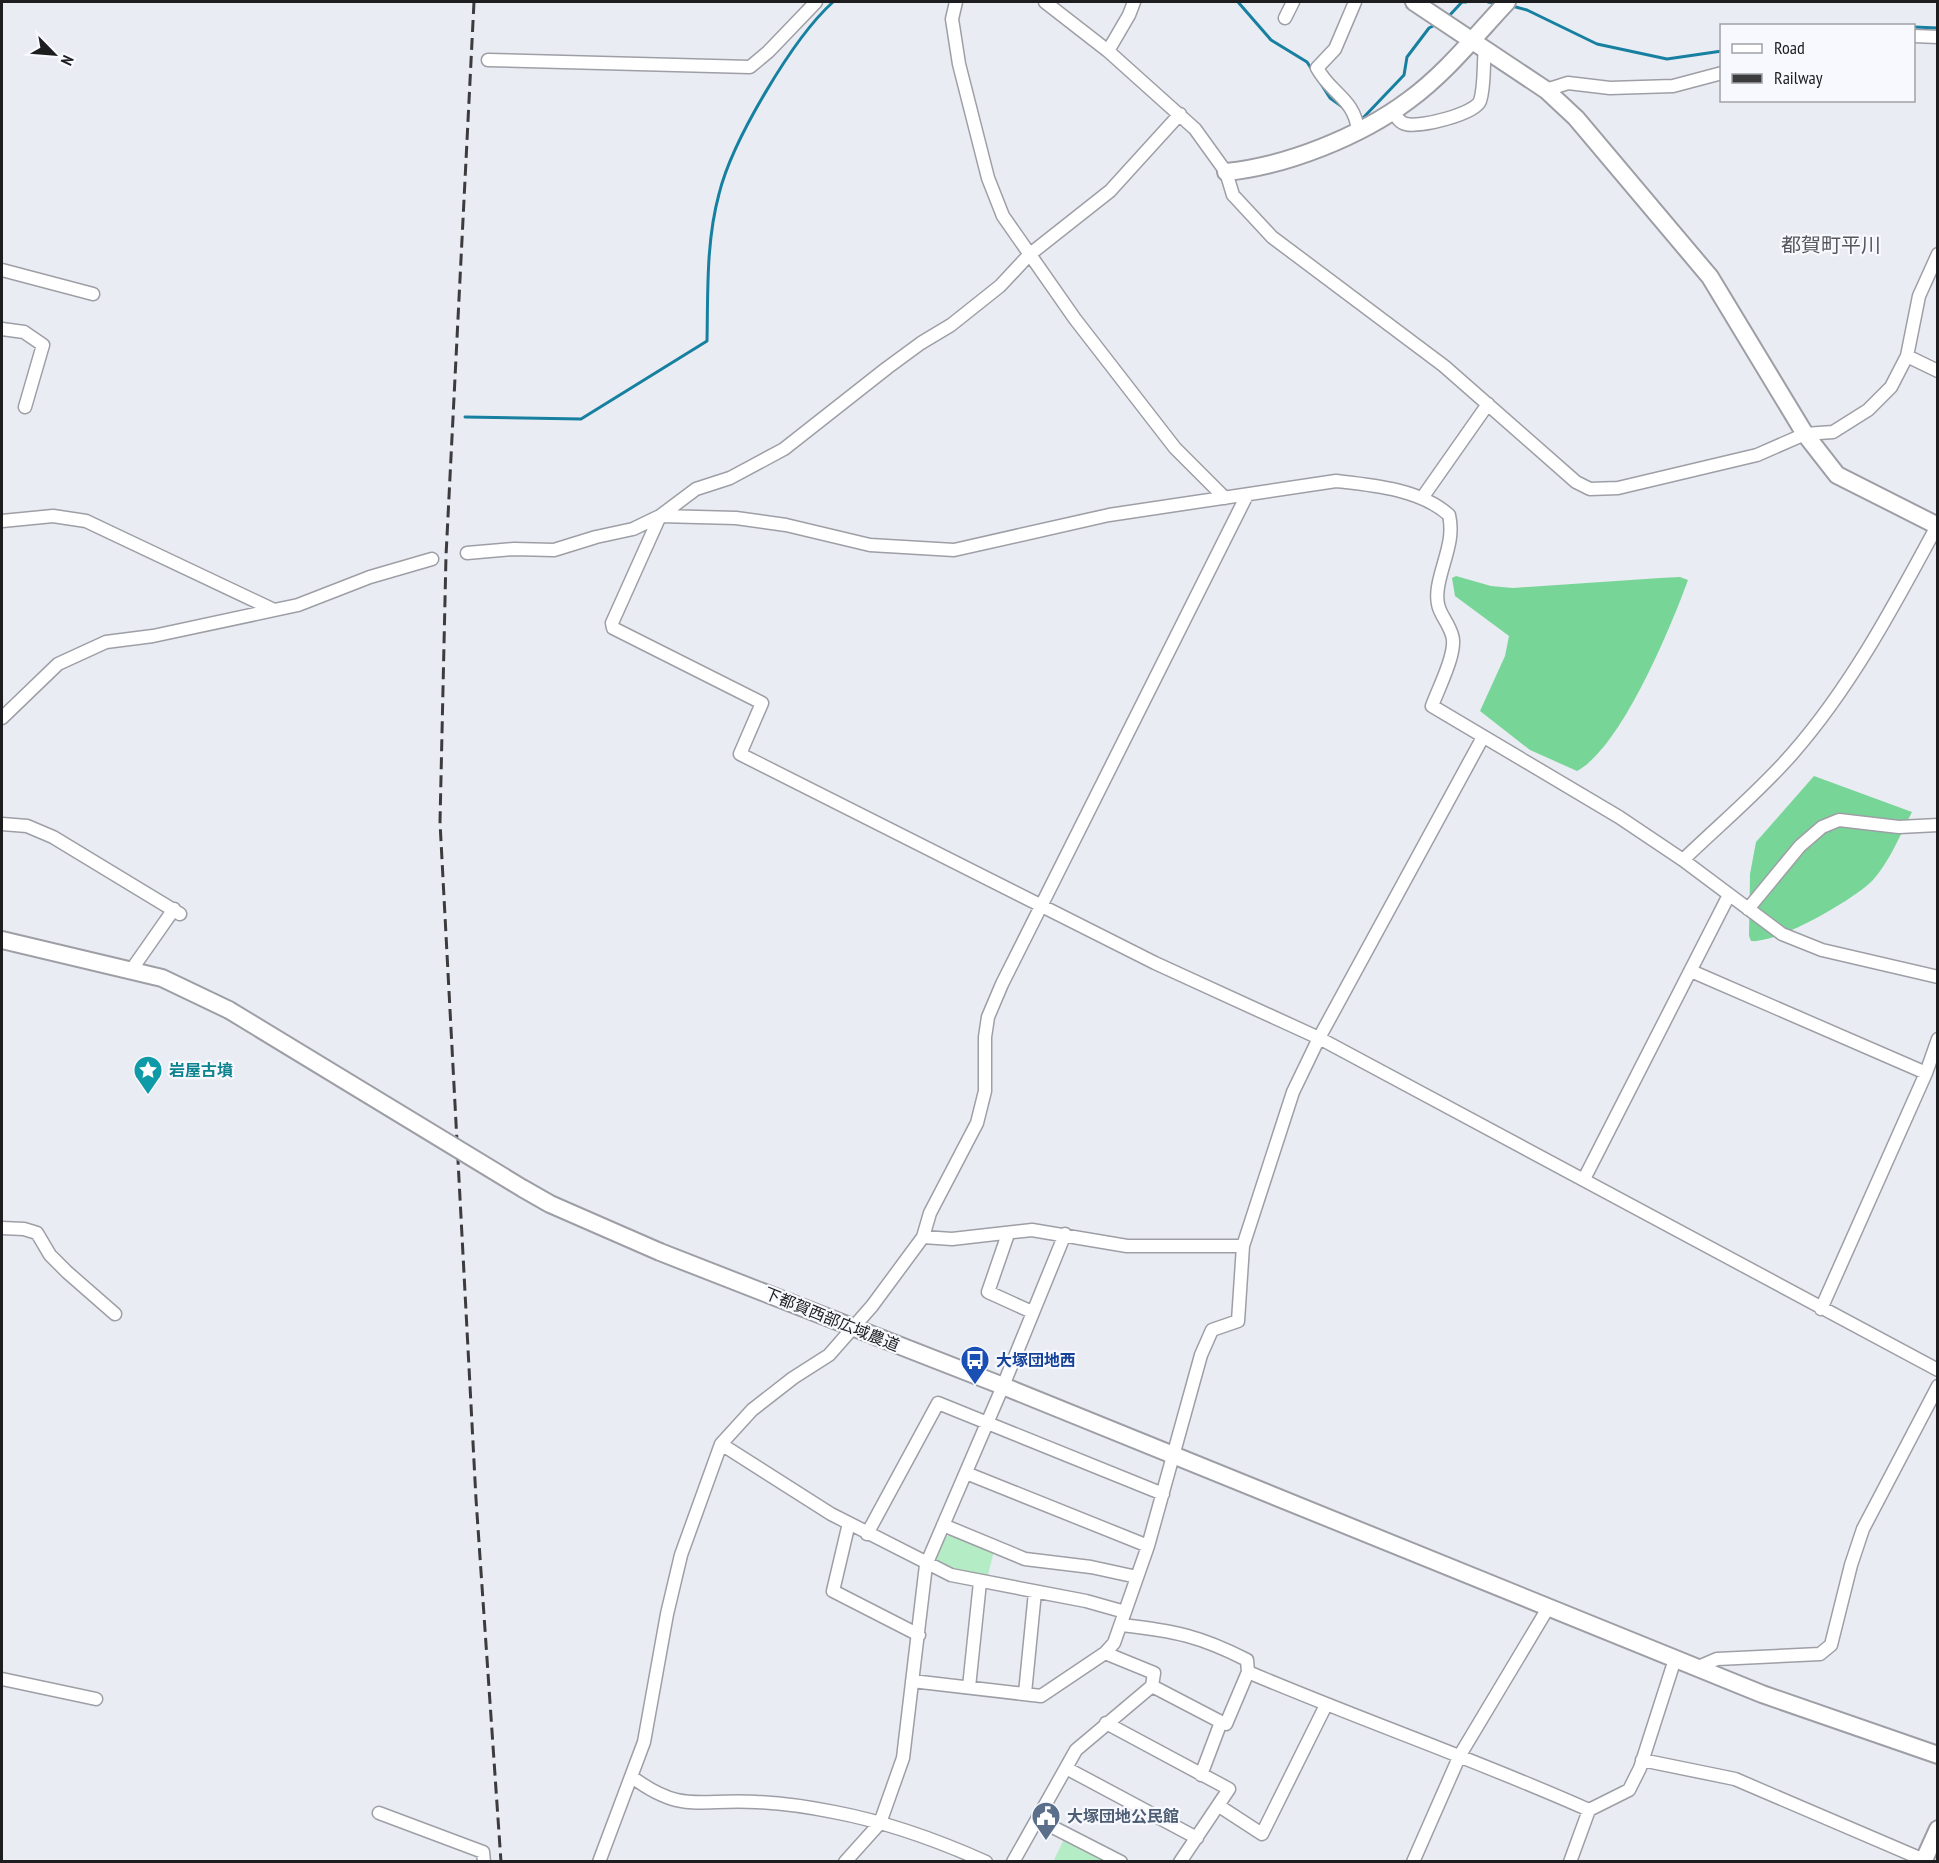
<svg xmlns="http://www.w3.org/2000/svg" width="1939" height="1863" viewBox="0 0 1939 1863" font-family="'PT Sans Narrow','Noto Sans JP',sans-serif">
  <rect width="100%" height="100%" fill="#eaecf3"/>
  <path fill="#b4edc5" d="M951,1535L994,1551L987,1579L937,1564L935,1558L944,1537Z
    M1064,1839L1109,1862H1053Z"/>
  <path fill="#77d697" d="M1456,576L1491,586L1513,588L1660,578L1680,577L1688,580C1671,627 1621,748 1577,771L1530,750L1480,711L1505,656L1509,636L1455,596L1452,578Z
    M1814,776L1912,812C1900,835 1890,861 1873,880C1855,899 1777,944 1751,941L1749,936L1750,874L1756,842Z"/>
  <g fill="none" stroke-linecap="round" stroke-linejoin="round">
    <path stroke="#1780a0" stroke-width="3" d="M1238,2L1271,40L1307,62L1330,98L1344,108
      M1488,2L1497,3
      M1512,6L1527,10L1597,44L1667,59L1722,51
      M1448,17L1462,2H1466
      M1897,26H1898
      M1914,27L1938,28
      M1363,118L1404,75L1407,57L1429,28L1437,24
      M465,417L581,419L707,341C708,292 706,242 719,194C732,141 793,38 833,2"/>
    <g stroke="#9e9fa6" stroke-width="15">
      <path id="street" d="M956,2L952,19L959,64L988,178L1003,216L1075,319L1175,448L1225,498
        M1045,2L1108,51L1195,129L1226,172L1233,195L1272,237L1444,366L1576,482L1590,489L1618,488L1757,455L1805,434L1833,432L1868,410L1891,387L1907,356L1919,296L1938,254
        M1355,2L1335,49L1317,68C1331,94 1355,99 1358,131
        M1285,18L1293,2
        M1914,36L1938,37
        M1108,51L1129,15L1134,2
        M488,60L750,67L768,52L816,2
        M1546,90L1568,83L1610,88L1673,86L1722,73
        M1393,111C1396,116 1399,123 1406,124C1419,128 1475,114 1480,101C1485,86 1483,64 1485,49
        M2,270L93,294
        M2,329L24,332L43,345L25,407
        M1907,356L1938,371
        M1422,498L1488,404
        M660,516L612,623L613,628L762,703L740,754L1155,963L1319,1038L1938,1370
        M660,516L736,518L786,525L870,545L954,550L1109,515L1336,481C1372,485 1420,489 1449,515C1455,541 1442,562 1438,587C1434,612 1446,616 1452,635C1458,651 1438,689 1432,706L1619,817L1683,860L1782,934L1822,950L1938,977
        M2,521L53,516L86,521L272,609
        M467,553L514,549L554,550L596,537L633,529L660,516L696,489L730,478L784,449L887,368L921,343L951,325L1000,286L1029,255L1110,191L1180,114
        M2,718L58,664L106,642L153,636L298,605L370,577L432,559
        M2,824L27,826L53,837L180,914
        M1683,860C1719,825 1759,792 1792,754C1851,687 1895,604 1937,526
        M1748,909L1800,846L1822,827L1839,820L1899,827L1938,825
        M132,969L174,909
        M1691,971L1926,1073
        M1584,1179L1729,895
        M2,1228L24,1229L37,1233L50,1255L67,1272L115,1314
        M1008,1234L988,1292L1032,1312
        M923,1237L952,1239L1032,1230L1127,1246H1243
        M1821,1309L1926,1073L1938,1039
        M721,1444L831,1514L951,1575L1086,1601L1125,1612
        M966,1473L1148,1546
        M849,1523L833,1591L919,1635
        M943,1525L1025,1559L1091,1567L1137,1577
        M867,1534L938,1403L1163,1494
        M1122,1625C1175,1631 1200,1636 1247,1660L1248,1672C1361,1720 1477,1760 1589,1810
        M1696,1668L1717,1659L1820,1654L1831,1645L1851,1565L1863,1529L1938,1386
        M2,1679L96,1699
        M912,1681L1041,1696L1105,1653L1114,1643L1148,1546L1201,1355L1212,1330L1238,1321L1243,1246L1293,1092L1319,1038L1483,737
        M1152,1686L1221,1722L1201,1775
        M969,1687L980,1582
        M1025,1693L1035,1592
        M1221,1722L1226,1724L1248,1672
        M1106,1723L1229,1789L1180,1862
        M1642,1760L1735,1779L1924,1860
        M1066,1768L1197,1838
        M632,1777C683,1815 700,1798 757,1802C783,1803 809,1807 834,1812C887,1822 937,1840 986,1862
        M1219,1806L1262,1834L1326,1705
        M379,1813L483,1852L484,1862
        M1037,1819L1121,1862
        M599,1862L644,1742L667,1614L681,1555L721,1444L752,1410L793,1378L829,1355L872,1306L923,1237L930,1213L977,1123L985,1091V1037L988,1017L1002,984L1247,495
        M845,1862L880,1823L903,1758L926,1565L1003,1386L1065,1234
        M1013,1862L1076,1750L1152,1686L1154,1673L1105,1653
        M1413,1862L1460,1755L1548,1608
        M1570,1862L1589,1810L1629,1790L1640,1768L1675,1659"/>
    </g>
    <g stroke="#9e9fa6" stroke-width="20">
      <path id="secondary" d="M1414,2L1546,90L1576,118L1710,277L1805,434L1837,475L1938,526
        M1226,172C1287,166 1361,136 1409,100C1446,73 1476,35 1507,2
        M2,940L162,978L229,1010
        M660,1252L1003,1386L1762,1694L1938,1755
        M1923,1862L1938,1829"/>
    </g>
    <use href="#street" stroke="#fff" stroke-width="12"/>
    <use href="#secondary" stroke="#fff" stroke-width="16"/>
    <path stroke="#3c3c3f" stroke-width="3" stroke-dasharray="12 6" stroke-linecap="butt" d="M474,2L446,556L440,822L476,1499L501,1862"/>
    <g stroke="#9e9fa6" stroke-width="20" stroke-linecap="butt">
      <path id="secondary-bridge" d="M229,1010L522,1188L550,1204L660,1252"/>
    </g>
    <use href="#secondary-bridge" stroke="#fff" stroke-width="16"/>
  </g>
  <defs>
    <g id="sight-pin" transform="scale(1.5)"><path d="M0 17L-7.5 6A9.5 9.5 0 1 1 7.5 6Z" fill="#0f9aa8" stroke="#f8f9ff"/><path d="M0-6L1.8-2.2L6-1.7L2.9 1.2L3.7 5.4L0 3.3L-3.7 5.4L-2.9 1.2L-6-1.7L-1.8-2.2Z" fill="#fff"/></g>
    <g id="bus-pin" transform="scale(1.5)"><path d="M0 17L-7.5 6A9.5 9.5 0 1 1 7.5 6Z" fill="#1a4fb4" stroke="#f8f9ff"/><path d="M-5-6H5V4H4V6H2V4H-2V6H-4V4H-5ZM-3.5-4V0h7V-4ZM-3.5 1.2v1.5H-2V1.2ZM2 1.2v1.5H3.5V1.2Z" fill="#fff"/></g>
    <g id="civic-pin" transform="scale(1.5)"><path d="M0 17L-7.5 6A9.5 9.5 0 1 1 7.5 6Z" fill="#5c6f8a" stroke="#f8f9ff"/><path d="M-.6-6.5H3V-4.5H.6V-3L4-1V1h2V6H-6V1h2V-1L-.6-3ZM-1.2 2.5V6h2.4V2.5Z" fill="#fff"/></g>
  </defs>
  <g fill-rule="evenodd">
    <use href="#sight-pin" x="148" y="1070"/>
    <use href="#bus-pin" x="975" y="1360"/>
    <use href="#civic-pin" x="1046" y="1816"/>
  </g>
  <g text-anchor="middle" stroke-width="4.5" stroke-linejoin="round" paint-order="stroke">
    <g font-size="16" font-weight="bold" fill="#0d838f" stroke="#f8f9ff" text-anchor="start">
      <text x="169" y="1076">岩屋古墳</text>
    </g>
    <g font-size="16" fill="#1d1d20" stroke="#f8f9ff">
      <text transform="translate(832 1319) rotate(22)" y="6">下都賀西部広域農道</text>
    </g>
    <g font-size="16" font-weight="bold" fill="#164399" stroke="#f8f9ff" text-anchor="start">
      <text x="996" y="1366">大塚団地西</text>
    </g>
    <g font-size="16" font-weight="bold" fill="#4e5e75" stroke="#f8f9ff" text-anchor="start">
      <text x="1067" y="1822">大塚団地公民館</text>
    </g>
    <g font-size="20" fill="#56575d" stroke="#f8f9ff">
      <text x="1831" y="252">都賀町平川</text>
    </g>
  </g>
  <rect width="1939" height="1863" fill="none" stroke="#1d1d20" stroke-width="6"/>
  <rect x="1720" y="24" width="195" height="78" fill="#f8f9ff" stroke="#a0a1a6" stroke-width="1.5"/>
  <rect x="1732" y="44" width="30" height="9" fill="#ffffff" stroke="#a0a1a6" stroke-width="1.5"/>
  <text x="1774" y="54" font-size="18" fill="#1d1d20">Road</text>
  <rect x="1732" y="74" width="30" height="9" fill="#3c3c3f" stroke="#a0a1a6" stroke-width="1.5"/>
  <text x="1774" y="84" font-size="18" fill="#1d1d20">Railway</text>
  <g transform="translate(54 54) rotate(115)" stroke="#f8f9ff" stroke-width="4.5" paint-order="stroke">
  <path d="M0-4.5L10 22L0 15L-10 22Z" fill="#1d1d20"/>
  <text y="-9" font-size="16" font-weight="bold" text-anchor="middle" fill="#1d1d20">N</text>
  </g>
</svg>
